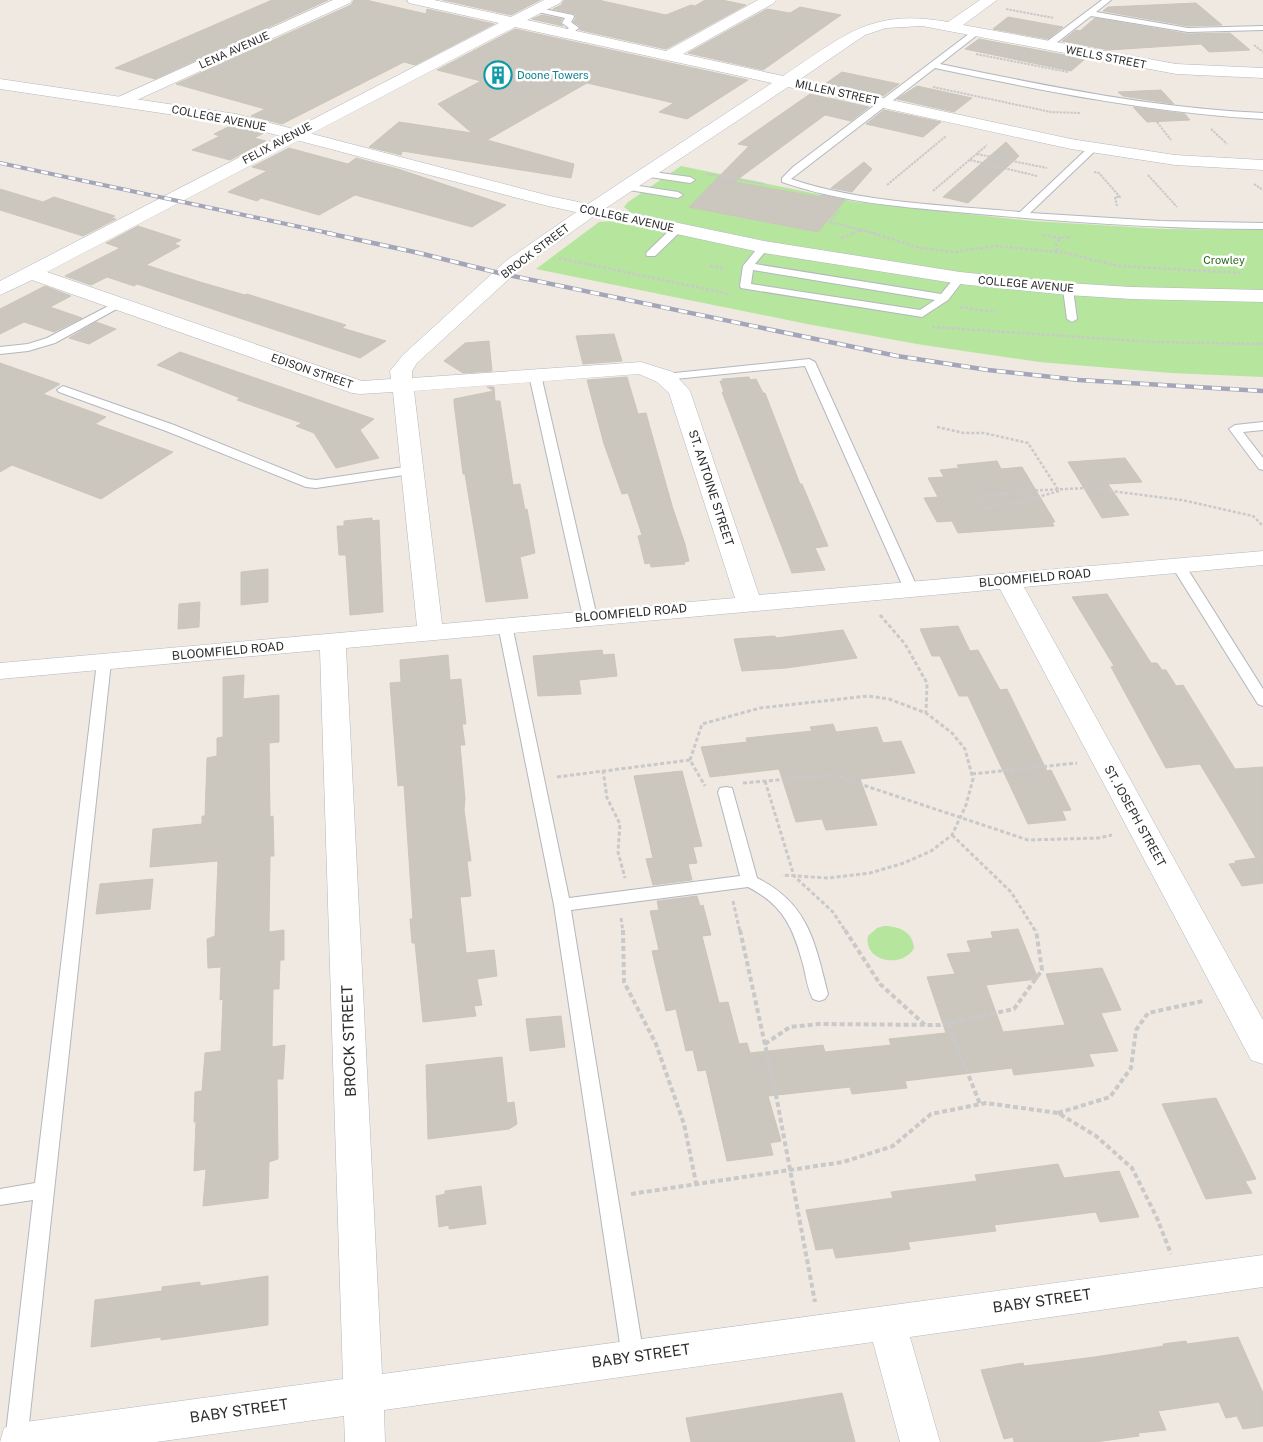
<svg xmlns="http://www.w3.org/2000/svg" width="1263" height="1442" viewBox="0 0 1263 1442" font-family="'Public Sans',sans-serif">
  <rect width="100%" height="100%" fill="#efe9e1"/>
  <path fill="#b6e59e" d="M681,166L856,202L1033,221L1165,229L1263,230V291C1179,290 1094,288 1010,278C882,264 755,241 630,212L624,207L628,202Z
    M612,221L715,242L993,288L1174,300H1263V377L1171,373L1039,362L917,344L807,324L536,269L599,222Z
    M884,926C899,926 913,932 914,948C903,969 863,962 868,936L877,928Z"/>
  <path fill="#cbc7bf" stroke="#cbc5ba" d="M272,0H328L155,79L115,68Z
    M354,0H366L426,14L427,9L494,24L415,65L404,62L282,124L251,116L265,109L176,84L351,5Z
    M443,0H540L511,15Z
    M564,0H598L666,15L691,5L695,6L705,0H722L746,5L666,49L580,30V26L573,22L576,18L575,14L553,9L561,5Z
    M1196,3L1222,25L1188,26L1103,11L1108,7Z
    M800,7L841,15L763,70L688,53L767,9L790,13Z
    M542,15L562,19L560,23L563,26L532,19Z
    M1008,17L1063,27L1048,39L993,29Z
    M1095,18L1188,34L1230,33L1250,50L1209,52L1201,44L1109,50L1062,41L1076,30L1080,31Z
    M515,29L748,80L687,119L659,112L674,103L587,83L487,140L574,164L571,178L402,151L401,155L369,147L399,122L472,133L438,104L481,81L437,70Z
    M979,39L1085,59L1071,71L965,49Z
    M842,72L899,84L883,96L825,84Z
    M917,86L972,98L954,112L897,99Z
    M1161,90L1174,104L1123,96L1118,92Z
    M810,94L869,107L851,121L825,115L734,182L819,197L822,195L845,200L818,232L689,207L749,146L738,144Z
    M1133,107L1185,114L1190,120L1147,122Z
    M884,110L941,122L923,137L866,124Z
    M232,125L264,133L254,138L266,141L230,160L192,150L220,136L214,134Z
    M1006,142L1019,156L968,203L943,197Z
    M289,148L348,164L356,158L398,169L506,205L472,227L355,195L319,215L261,198L257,201L228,192L267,171L252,167Z
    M864,162L872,169L852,192L831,188Z
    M0,189L43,202L54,197L115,216L111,218L116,219L83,236L0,210Z
    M138,226L181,240L174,244L180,246L146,265L200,282L245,295L247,294L346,325L342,328L386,341L360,358L137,284L134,286L107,277L91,285L65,276L120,248L106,243Z
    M45,286L71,296L50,307L82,318L54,332L24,322L0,334V309Z
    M96,322L116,329L89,344L69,338Z
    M614,334L622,361L583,364L576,336Z
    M489,341L492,371L463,373L444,361L465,343Z
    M180,352L374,419L360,430L379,458L336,468L314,433L296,426L302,423L237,400L240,398L157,365Z
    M0,363L60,384L43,394L106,417L95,424L173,452L101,499L12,465L0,472Z
    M627,377L638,414L646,413L649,424L673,509L685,544L689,561L684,562L685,564L651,567L650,563L645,564L638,536L642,535L628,493L622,494L604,444L587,380Z
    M749,377L750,380L756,379L763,393H765L800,484H802L828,546L815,548L825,570L792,573L764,501L722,392H724L720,381H723L722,379Z
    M487,387H494L495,401H500L513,485L520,484L525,510L527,509L535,553L520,557L528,598L486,602L465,474H463L454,403V399L494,391Z
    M1125,458L1142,482L1108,484L1129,515L1102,518L1068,462Z
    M997,461L1001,469L1022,467L1055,522H1052L1054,526L958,533L952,521L937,522L924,498L938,497L928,478L944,477L940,470L959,468L957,465Z
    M372,518V521L379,520L383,612L350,615L346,555H339L337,526H344V521Z
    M268,569V602L241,605V572Z
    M1107,594L1151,663H1157L1162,670H1166L1176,686L1183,685L1235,769L1263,767V883L1242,886L1229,864L1236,863L1235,861L1256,858L1232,817L1200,764L1166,768L1111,667L1114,666L1072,597Z
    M200,602L199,627L178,629L179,604Z
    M958,626L970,651L978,650L1000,690L1007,689L1047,771L1051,770L1071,810L1062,811L1066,820L1028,824L968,696H959L940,656H932L920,629Z
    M843,630L857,658L786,668L742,671L734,639L775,636L776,638Z
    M602,650L603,655L614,654L617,676L579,680L581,694L538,696L533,656Z
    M448,655L450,680L461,679L466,724H462L465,745H460L465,799L464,810L471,861H467L471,896L460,897L466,953L494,950L497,976L477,979L482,1005L474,1006L476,1016L423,1022L415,943H412L410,919H413L404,785L398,786L390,683L401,682L400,660Z
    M244,675L243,699L279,695V742L269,743L270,817L273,816L274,856H270L269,932L284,930V960H280L279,989H273L272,1047L285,1045L283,1079H277L278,1159L269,1162L268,1198L203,1206L206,1169L194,1171L196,1122H194L195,1092L202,1091L205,1053L221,1051L223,999L220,1000L221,967L208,968L207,939L215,936L218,861L150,867L153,829L202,824V816H205L207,758L217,756V738L223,737V677Z
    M833,724L836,732L877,727L883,743L901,741L915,773L860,779L877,825L826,830L822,819L796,822L779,769L710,777L701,747L747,742L746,738L812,731L810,727Z
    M682,771L702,846L693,847L697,863L688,864L692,880L653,885L646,859L653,858L634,776Z
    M153,879L150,909L96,914L100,884Z
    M697,896L700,906L703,905L711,935L702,936L719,1003L728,1002L739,1044L747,1043L750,1053L823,1045L825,1052L891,1045L889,1039L946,1033L927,977L955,974L947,954L971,952L967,941L993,938L991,932L1018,929L1038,979L986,985L1003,1032L1065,1025L1046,974L1102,968L1121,1010L1101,1013L1118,1051L1089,1054L1094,1066L1014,1075L1012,1068L905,1081L907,1088L852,1094L850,1087L768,1096L781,1141L770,1143L773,1155L727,1161L706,1070L698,1071L693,1050L686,1051L676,1009L666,1011L652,951L659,950L650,911L659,910L657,901Z
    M561,1016L565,1047L530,1051L526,1019Z
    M502,1057L507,1103L514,1102L517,1124L509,1129L428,1139L426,1065Z
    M1216,1098L1256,1179L1245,1181L1252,1193L1206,1199L1162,1104Z
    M1058,1164L1064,1178L1119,1171L1139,1217L1100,1222L1096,1212L994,1225L996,1231L908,1242L910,1249L897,1251L836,1258L833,1248L816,1250L806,1210L893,1198L891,1192L977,1181L975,1175Z
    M481,1186L486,1224L449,1229V1225L439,1227L436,1196L445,1194V1191Z
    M268,1276V1325L161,1340V1337L91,1347L95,1300L162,1291V1287L200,1282V1286Z
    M1238,1337L1263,1393V1426L1243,1429L1237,1416L1226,1418L1219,1402L1158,1411L1166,1430L1138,1433L1139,1436L1095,1442H1014L1013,1437L1004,1439L981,1370L1023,1363L1024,1366L1095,1357L1164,1346L1163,1344L1186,1341L1187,1344Z
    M842,1393L855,1442H691L686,1418Z"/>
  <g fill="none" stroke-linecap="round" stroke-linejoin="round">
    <g stroke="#b4b7c1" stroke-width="2">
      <path id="service" d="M1102,0H1111L1096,12L1188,28L1263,26V30L1188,32L1091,16L1051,47H1045V43Z
        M534,7L573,15L574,17L571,22L579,28L570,35H564V31L569,28L562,23L565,18L534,11Z
        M974,30L981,32L940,64C1047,86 1153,108 1263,113V119C1152,113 1044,91 935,68L791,179C861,203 946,205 1020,212L1090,146H1096V150L1030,213L1160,221L1263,223V229C1164,229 1066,222 968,213C905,207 842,203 782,182V178L793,167Z
        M646,171L690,177L695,180L690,183L643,176V172Z
        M626,184L678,192L683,195L678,198L623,189L621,187Z
        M678,225L683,228L682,230L655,256H647L646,254L647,252L674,226Z
        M764,244L769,247L755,264L941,294L956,276L960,275L965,278L948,300L922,317L741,288L740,286L743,266L760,245ZM753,270L935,300L920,310L751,284Z
        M1068,286L1073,289L1077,319L1072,322L1067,319L1063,289Z
        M118,301L122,302L123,304L122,306L55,343L28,351L0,354V347L28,344L47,338Z
        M809,359L815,362L918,589L916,592L911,593L904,589L805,366L665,380L659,377L665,374Z
        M535,372L541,375L597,617L590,621L583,617L529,375Z
        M63,386L174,425L308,479L316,480L411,466L417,470L411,474L316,488L306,487L166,431L59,392L57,390Z
        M1263,422V430L1243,432L1263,458V470L1259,469L1229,429L1235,425Z
        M1178,561L1185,565L1263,689V706L1258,704L1256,701L1171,565Z
        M505,621L512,625L569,898L740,876L718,792L720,788L726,787L732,788L757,878C809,904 815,943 828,994L825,999L819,1001L813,999C808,990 806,978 804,968C794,930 785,906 748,887L571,910L644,1357L641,1364L633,1367L625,1364L622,1357L554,905L498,625Z
        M104,658L109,659L111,662L27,1442H5L33,1200L0,1205V1189L35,1183L97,662L99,659Z"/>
    </g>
    <g stroke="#b4b7c1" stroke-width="1">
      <path id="minor" d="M333,0H352L350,3L128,104H116L114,101L116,98Z
        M407,0H434L511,17L544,0H562L560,3L527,20L666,51L758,0H776L774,3L683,54L783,76C844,36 870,8 948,22L980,0H997L963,25L1176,64L1263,68V78L1176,74L922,26L886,28L865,35L799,80L1071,139L1175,155L1263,160V170L1175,165L1071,149L788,87L597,214L521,268L417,363L412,371V378L641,362L673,372L690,391L759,595L1263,551V565L1024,587L1263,1020V1064L1251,1060L1000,589L346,648L382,1374L1263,1255V1287L910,1337L940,1442H900L873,1342L384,1410L385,1442H345L344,1416L156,1442H0L4,1428L18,1423L343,1379L320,650L0,679V663L417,626L393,392L360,394L352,393L32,280L0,295V281L499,23L409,3ZM515,27L772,83L585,206L507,260L403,355L390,371L391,379L362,381L47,272ZM639,374L657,382L669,393L735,598L442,624L414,391Z"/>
    </g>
    <g stroke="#b4b7c1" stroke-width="1">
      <path id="tertiary" d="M0,79L236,114L550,196L764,241L960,272L1068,283L1131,287L1263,290V302L1131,299L1068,295L960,284L764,253L548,206L235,124L0,89Z"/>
    </g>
    <path stroke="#c9c9c9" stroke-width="2" stroke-dasharray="2.5 1" stroke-linecap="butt" d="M1006,9L1054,18
      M1254,45L1263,52
      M976,54L1068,72
      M933,87L1051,112L1081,113
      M1157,122L1171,140
      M1211,129L1227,144
      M977,154L1047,168
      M970,160L1037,176
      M1094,172L1099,173L1120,197H1115L1117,206
      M706,174L765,184
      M1148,175L1177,207
      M1254,184L1263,190
      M887,185L946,136
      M933,191L987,145
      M839,211L830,222L877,234
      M851,234L863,230"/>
    <path stroke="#c9c9c9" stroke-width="2.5" stroke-dasharray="3 2" stroke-linecap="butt" d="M873,233L919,248L953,252L997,246L1066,253L1118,266L1242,273
      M1043,235L1060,238
      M841,238L854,233
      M1057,251L1056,244L1060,238L1070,237
      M559,258L729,294
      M710,266L724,268
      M960,307L996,312
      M932,327L1153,342L1263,344
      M937,427L964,433H984L1028,443L1059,491
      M1059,491L1020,502L984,508L976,497L1023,491L1087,488L1182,500L1253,516L1263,526"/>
    <path stroke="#c9c9c9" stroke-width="3" stroke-dasharray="4 2.5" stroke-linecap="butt" d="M880,615L905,644L927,683L926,713
      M690,760L702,724L760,708L868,696L889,699L926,713L952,733L965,749L973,779L966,805L952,835L931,851L904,863L870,873L828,878L782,875
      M603,770L607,798L620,824L618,852L625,878
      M972,774L1077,763
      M557,777L690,760L705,786
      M765,781L794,876L833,912L846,932
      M743,783L833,775L1028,840L1099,838L1112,835
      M952,835L1011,892L1036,932
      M733,901L740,932
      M621,918L623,932"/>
    <path stroke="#c9c9c9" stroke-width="4" stroke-dasharray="5 3" stroke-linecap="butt" d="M623,930L624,982L656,1044L684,1124L696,1183
      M740,930L776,1095L815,1302
      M845,930L880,984L925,1025
      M948,1024L980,1104
      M765,1044L790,1027L819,1024L940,1025L1014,1009L1042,970L1036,930
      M1058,1113L1110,1097L1131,1068L1136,1030L1148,1013L1203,1001
      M631,1194L843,1162L893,1146L931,1114L986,1103L1058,1113L1096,1136L1132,1168L1157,1218L1171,1254"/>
    <use href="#service" fill="#fff" fill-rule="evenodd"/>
    <use href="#minor" fill="#fff" fill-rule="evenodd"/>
    <use href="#tertiary" fill="#fff" fill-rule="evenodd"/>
    <g stroke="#a3a6b8" stroke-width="4">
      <path id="rail-far1" d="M0,163L333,234"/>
    </g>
    <g stroke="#a3a6b8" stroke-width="4.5">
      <path id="rail" d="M327,233L419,253L503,274L897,356L988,370L1079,380L1263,391"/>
    </g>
    <use href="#rail-far1" stroke="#fff" stroke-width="2.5" stroke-dasharray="7" stroke-linecap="butt"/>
    <use href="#rail" stroke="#fff" stroke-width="3" stroke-dasharray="9" stroke-linecap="butt"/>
  </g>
  <defs>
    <g id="building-ring" transform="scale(1.4375)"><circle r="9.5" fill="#fff" stroke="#0f9aa8" stroke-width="1.5"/><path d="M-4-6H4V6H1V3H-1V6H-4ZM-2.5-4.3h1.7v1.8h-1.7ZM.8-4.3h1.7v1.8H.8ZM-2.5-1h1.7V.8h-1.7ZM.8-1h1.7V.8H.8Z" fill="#0f9aa8"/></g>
  </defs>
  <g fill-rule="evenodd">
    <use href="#building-ring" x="498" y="75"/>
  </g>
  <g text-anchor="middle" stroke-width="5" stroke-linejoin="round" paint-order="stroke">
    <g font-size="11" fill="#2e2e2e" stroke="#fff">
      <text transform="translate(234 50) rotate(-24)" y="4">LENA AVENUE</text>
      <text transform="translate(1106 57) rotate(11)" y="4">WELLS STREET</text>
      <text transform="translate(837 92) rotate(12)" y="4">MILLEN STREET</text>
      <text transform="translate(219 118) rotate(11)" y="4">COLLEGE AVENUE</text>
      <text transform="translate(277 143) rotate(-28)" y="4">FELIX AVENUE</text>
      <text transform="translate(627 218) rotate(12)" y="4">COLLEGE AVENUE</text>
      <text transform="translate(535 251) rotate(-37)" y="4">BROCK STREET</text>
      <text transform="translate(1026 284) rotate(5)" y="4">COLLEGE AVENUE</text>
      <text transform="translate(312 371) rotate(19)" y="4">EDISON STREET</text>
    </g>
    <g font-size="11" fill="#0d838f" stroke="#fff" text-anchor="start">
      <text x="517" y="79">Doone Towers</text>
    </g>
    <g font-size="11" fill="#2c6e1b" stroke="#fff">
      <text x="1224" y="264">Crowley</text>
    </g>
    <g font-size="12" fill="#2e2e2e" stroke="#fff">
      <text transform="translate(711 488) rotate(72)" y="4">ST. ANTOINE STREET</text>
      <text transform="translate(1035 578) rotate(-5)" y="4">BLOOMFIELD ROAD</text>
      <text transform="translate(631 613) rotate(-5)" y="4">BLOOMFIELD ROAD</text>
      <text transform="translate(228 651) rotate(-5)" y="4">BLOOMFIELD ROAD</text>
      <text transform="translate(1135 816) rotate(61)" y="4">ST. JOSEPH STREET</text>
    </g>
    <g font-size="15" fill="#2e2e2e" stroke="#fff">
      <text transform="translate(349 1041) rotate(-92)" y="5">BROCK STREET</text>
      <text transform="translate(1042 1301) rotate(-8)" y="5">BABY STREET</text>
      <text transform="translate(641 1356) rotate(-8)" y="5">BABY STREET</text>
      <text transform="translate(239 1411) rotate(-8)" y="5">BABY STREET</text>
    </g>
  </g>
</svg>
